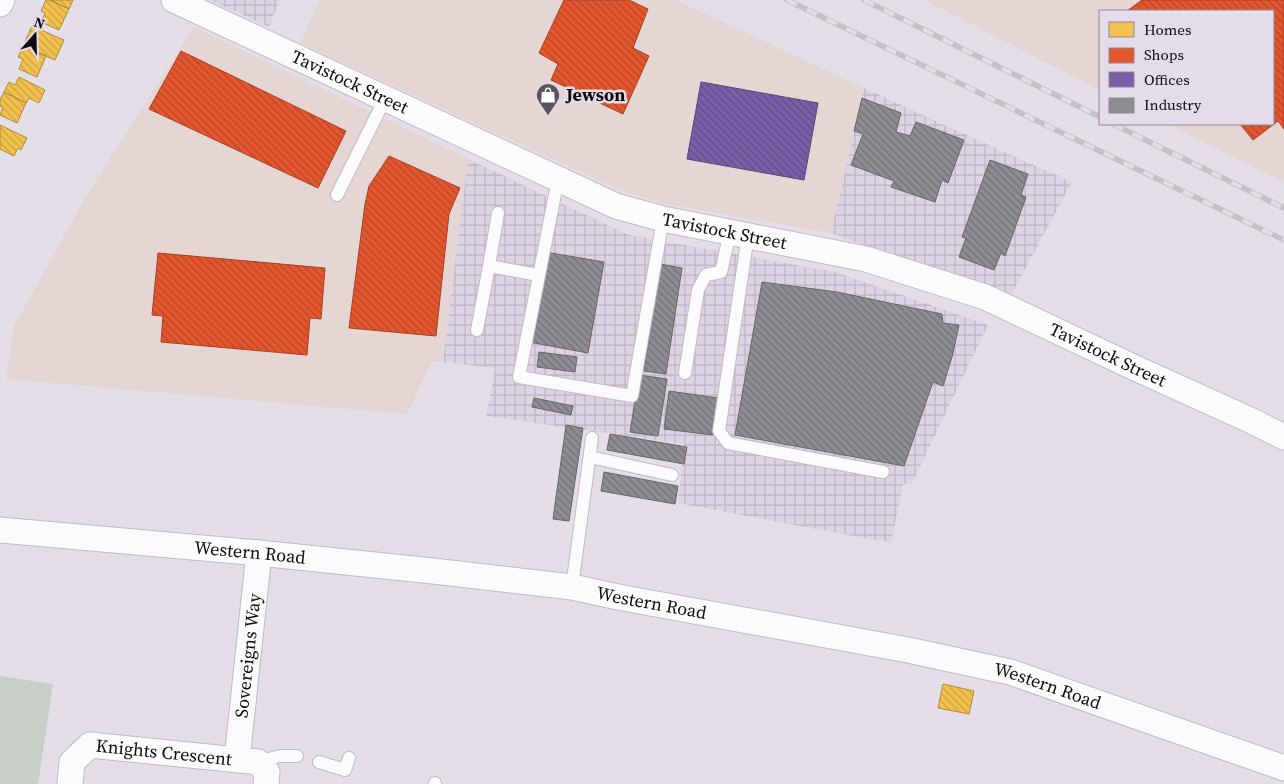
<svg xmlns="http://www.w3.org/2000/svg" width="1284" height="784" viewBox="0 0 1284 784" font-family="'Source Serif 4',serif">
  <defs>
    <pattern id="industrial-grid" width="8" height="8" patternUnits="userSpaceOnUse" patternTransform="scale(1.25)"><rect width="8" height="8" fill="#dcd3e4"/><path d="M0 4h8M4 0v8" fill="none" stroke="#bcb4c3"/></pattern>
    <pattern id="homes-back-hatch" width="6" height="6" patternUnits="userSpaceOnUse" patternTransform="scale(1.25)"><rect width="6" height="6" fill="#f2c14e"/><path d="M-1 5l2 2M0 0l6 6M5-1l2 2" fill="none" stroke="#cea443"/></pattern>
    <pattern id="shops-back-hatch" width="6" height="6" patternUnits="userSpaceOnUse" patternTransform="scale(1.25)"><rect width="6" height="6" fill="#e4572e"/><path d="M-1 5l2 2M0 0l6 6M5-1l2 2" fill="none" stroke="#b74626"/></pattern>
    <pattern id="offices-back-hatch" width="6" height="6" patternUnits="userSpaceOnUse" patternTransform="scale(1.25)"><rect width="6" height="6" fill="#7b5ea7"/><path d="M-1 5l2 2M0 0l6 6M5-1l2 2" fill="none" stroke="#634c87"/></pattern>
    <pattern id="industry-back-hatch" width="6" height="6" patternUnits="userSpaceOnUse" patternTransform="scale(1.25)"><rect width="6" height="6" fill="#8d8d92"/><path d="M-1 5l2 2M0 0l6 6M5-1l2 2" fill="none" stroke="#727176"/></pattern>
  </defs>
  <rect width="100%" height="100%" fill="#e3dee8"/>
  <path fill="#e5d6d4" d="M320,0H676L864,88L831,233L661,203L620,190L300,43Z
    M924,0H1284V182L1167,124H1273V11H1100V90Z
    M194,27L468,159L443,362L432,361L407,414L6,379L14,326L86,196Z"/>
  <path fill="url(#industrial-grid)" d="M210,0H280L269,27Z
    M864,88L975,139L1072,182L1009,299L831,233Z
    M468,159L629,235L835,272L988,325L912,483L903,484L891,543L678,503L684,444L486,416L495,368L443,362Z"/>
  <path fill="#c8cfc6" d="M0,676L53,684L38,784H0Z"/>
  <path fill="url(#homes-back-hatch)" stroke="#ae8a3c" d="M46,0H50L69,9L59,30L41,22L45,13L41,11Z
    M50,0H73L69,9Z
    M32,26L64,40L55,60L23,46Z
    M23,46L46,56L37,77L19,69L23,59L18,57Z
    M19,77L45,90L39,103L29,98L26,103L4,92L9,82L15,85Z
    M4,92L26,103L17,123L0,115L3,107L0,106V100Z
    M0,125L27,138L21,150L18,148L14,156L0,149Z
    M943,684L974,691L969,714L938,708Z"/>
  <path fill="url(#shops-back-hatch)" stroke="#a44025" d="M564,0H629L648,9L633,48L649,56L623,114L551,80L558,64L539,53Z
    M1142,0H1284V129L1278,121L1253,140L1240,124H1273V11H1127Z
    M181,51L346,131L318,188L149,109Z
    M389,156L460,188L449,214L436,336L349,328L365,204L369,186Z
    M158,253L325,268L321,319L310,318L307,355L161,342L163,316L152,315Z"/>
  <path fill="url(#offices-back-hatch)" stroke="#5a457a" d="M701,82L818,103L804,180L687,159Z"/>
  <path fill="url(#industry-back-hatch)" stroke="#67666b" d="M862,98L901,113L896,132L910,136L916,122L964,140L948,183L942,180L935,202L891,187L894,181L851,165L863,134L854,131Z
    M990,160L1028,174L1021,195L1026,197L1005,256L1001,253L994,270L959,257L966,238L962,237Z
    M545,252L604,262L588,353L529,342Z
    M660,264L682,268L666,374L644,371Z
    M762,282L837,292L942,314L943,323L959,325L952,357L943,386L933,382L904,466L735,435Z
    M539,352L577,357L575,372L537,367Z
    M639,375L667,379L658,436L630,432Z
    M669,391L718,398L713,435L664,429Z
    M534,398L573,406L571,415L532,407Z
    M566,425L583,428L569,521L553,519Z
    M610,434L687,447L684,464L607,450Z
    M604,472L678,486L675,504L601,491Z"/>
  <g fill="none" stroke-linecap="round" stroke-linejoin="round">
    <g stroke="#c0bcc4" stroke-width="14">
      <path id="service" d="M558,179L519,377L632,396L663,219
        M337,195L385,99
        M498,213L489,266L538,275
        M748,235L719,431L728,443L883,472
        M477,330L489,266
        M685,373L698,290L706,275L721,272L730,232
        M590,457L672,475
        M572,587L592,438
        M258,762L280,756H297
        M319,762L345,770L349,758
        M435,784V783"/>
    </g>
    <g stroke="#c0bcc4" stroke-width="27">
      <g id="minor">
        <path id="s1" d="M174,0L616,206L663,219L866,259L985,297L1133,367L1252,421L1284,437"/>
        <path d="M0,4L2,0"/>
        <path id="s2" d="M0,530L259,553L433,571L572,587L618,597L908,650L1010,672L1284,768"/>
        <path id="s3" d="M237,759L259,553"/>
        <path id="s4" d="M70,784L72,762L90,745L258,762L267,772L266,784"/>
      </g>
    </g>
    <use href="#service" stroke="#fbfafc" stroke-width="12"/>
    <use href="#minor" stroke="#fbfafc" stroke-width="25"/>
    <g stroke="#c3c1c4" stroke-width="5.5">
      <path id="rail" d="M787,0L1284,240
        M864,0L1100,117
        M1113,124L1284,208"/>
    </g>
    <use href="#rail" stroke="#e4dbeb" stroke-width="4" stroke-dasharray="11" stroke-linecap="butt"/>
  </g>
  <defs>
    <g id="shop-pin" transform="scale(1.25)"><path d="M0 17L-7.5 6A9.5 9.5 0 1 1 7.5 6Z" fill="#59555c" stroke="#e4dbeb"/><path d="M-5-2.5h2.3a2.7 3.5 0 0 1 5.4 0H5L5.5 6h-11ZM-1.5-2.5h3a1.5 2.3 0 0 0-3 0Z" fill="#fff"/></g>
  </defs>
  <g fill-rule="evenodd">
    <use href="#shop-pin" x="548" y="95"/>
  </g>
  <g text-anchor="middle" stroke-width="5" stroke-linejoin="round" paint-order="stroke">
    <g font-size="18" fill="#0e0b11" stroke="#e4dbeb">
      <text dy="6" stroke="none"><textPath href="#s1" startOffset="194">Tavistock Street</textPath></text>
      <text dy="6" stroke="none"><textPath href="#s1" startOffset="599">Tavistock Street</textPath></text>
      <text dy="6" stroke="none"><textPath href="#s1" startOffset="1004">Tavistock Street</textPath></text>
      <text dy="6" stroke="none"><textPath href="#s2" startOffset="251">Western Road</textPath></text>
      <text dy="6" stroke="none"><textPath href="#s2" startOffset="656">Western Road</textPath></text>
      <text dy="6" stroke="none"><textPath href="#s3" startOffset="104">Sovereigns Way</textPath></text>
      <text dy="6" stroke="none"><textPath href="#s2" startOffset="1061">Western Road</textPath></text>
      <text dy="6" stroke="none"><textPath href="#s4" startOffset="121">Knights Crescent</textPath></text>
    </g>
    <g font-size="18" font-weight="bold" fill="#0e0b11" stroke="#e4dbeb" text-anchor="start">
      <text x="566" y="101">Jewson</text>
    </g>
  </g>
  <rect x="1099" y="10" width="175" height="115" fill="#e4dbeb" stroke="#8e8894"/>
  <rect x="1109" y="22" width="25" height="15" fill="#f2c14e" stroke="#8e8894"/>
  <text x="1144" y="35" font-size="15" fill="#0e0b11">Homes</text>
  <rect x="1109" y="48" width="25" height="15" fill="#e4572e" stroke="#8e8894"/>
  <text x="1144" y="60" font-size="15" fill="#0e0b11">Shops</text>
  <rect x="1109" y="72" width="25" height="15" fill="#7b5ea7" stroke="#8e8894"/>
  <text x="1144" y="85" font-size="15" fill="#0e0b11">Offices</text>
  <rect x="1109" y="98" width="25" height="15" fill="#8d8d92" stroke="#8e8894"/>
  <text x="1144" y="110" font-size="15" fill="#0e0b11">Industry</text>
  <g transform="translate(35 35) rotate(20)" stroke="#e4dbeb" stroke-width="4" paint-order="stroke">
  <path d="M0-4L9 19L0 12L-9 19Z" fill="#0e0b11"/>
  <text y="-8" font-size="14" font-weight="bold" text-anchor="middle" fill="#0e0b11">N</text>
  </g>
</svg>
